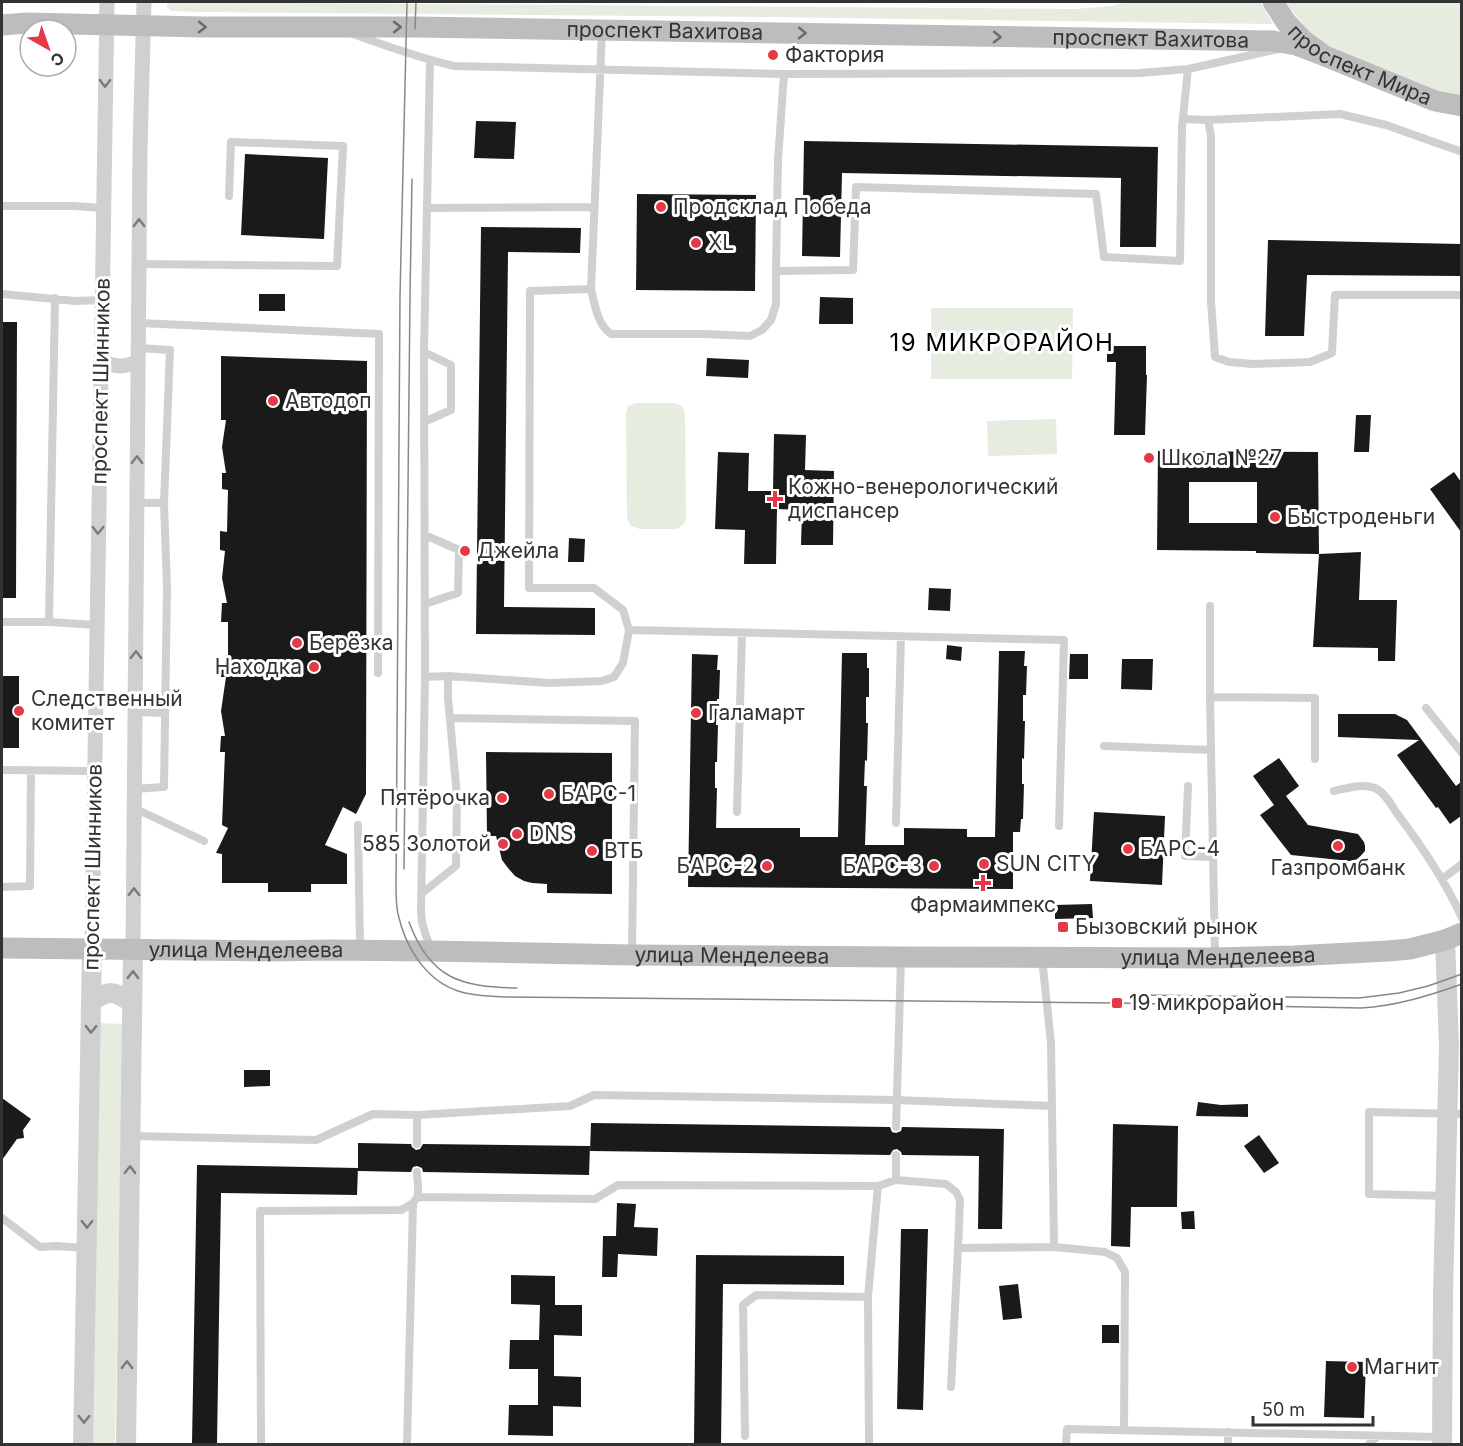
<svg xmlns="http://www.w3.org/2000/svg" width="1463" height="1446" viewBox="0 0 1463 1446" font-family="Inter,sans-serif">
  <rect width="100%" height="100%" fill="#fff"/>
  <path fill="#e6ecdf" d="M170,2L1075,9L1111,6L1127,2H1260L1273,24L770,17L203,12L171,11L167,7V4Z
    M1286,2H1461V98L1440,94L1331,47L1310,32L1296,16Z
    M931,308H1073L1072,379H931Z
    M636,403H675L682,406L685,413L686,519L683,525L677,529H640L631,526L627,518L626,414L628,406Z
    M1056,419L1057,454L988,456L987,421Z
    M98,1023L123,1024L115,1444H89Z"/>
  <path fill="#1a1a1a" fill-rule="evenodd" d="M476,121L516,122L514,159L474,158Z
    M804,141L1158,147L1156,247H1120L1121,178L842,173L840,257L802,256Z
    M245,154L328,158L324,239L241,235Z
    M637,194L756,195L755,291L636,290Z
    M481,227L581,228L580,253L508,252L504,607L595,608V635L476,634Z
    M1268,240L1461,244V276L1307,275L1304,336H1265Z
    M259,294H285V311H259Z
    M820,297L853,298V324H819Z
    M2,322H17L16,598H2Z
    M1107,346H1146V375H1147L1145,435H1114L1116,362H1107Z
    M221,356L367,361L366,794L356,814L343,807L325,845L347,854V884H311V892H268V883H222V854L216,853L228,828L222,825L225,752H220L221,736H225L221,711L226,677H221V663H228V622H221L222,603H227L222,578L225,551L220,550V531L227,532L228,490L222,489V473H226L222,447L226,420H221Z
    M707,358L749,360L748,378L706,376Z
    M1356,415H1371L1369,452H1354Z
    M774,434L806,435L805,470L834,471L833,545H801L802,510L777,509L776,564H744L745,530L715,529L718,452L749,453L748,491H773Z
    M1158,451L1318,452L1319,554L1256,553V551L1157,550ZM1189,482H1257V523H1189Z
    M1454,472L1461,482V532L1430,489Z
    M569,538L585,539L584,562H568Z
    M1361,552L1359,600H1397L1395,661H1378V648L1313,647L1319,554Z
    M929,588L951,589L950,611L928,610Z
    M947,645L962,647L961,661L946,659Z
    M999,651H1025L1024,666H1027L1026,695H1023V721H1025L1024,759L1022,758V784H1024L1023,819H1021L1020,832H1013V889L688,887L692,654L718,655L717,670H720L719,699H717L716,725H718L717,762H715V788H717L716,828H800V837H838L842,653H867V668H869V697H866V723H868L867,761L865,760L864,786H867L865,845H904V828L967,829V837H995Z
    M1070,654H1088V679H1069Z
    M1122,659H1153L1152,690L1121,689Z
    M2,676H19V748H2Z
    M1338,714H1395L1407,720L1456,786L1461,782V816L1450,824L1438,807L1436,808L1397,755L1419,740L1338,737Z
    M486,752L612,753V894L547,893V884L532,883L524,881L515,876L508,868L502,860L496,836H487Z
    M1279,758L1299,786L1286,796L1308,825L1358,834L1364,842L1365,846V851L1358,859L1350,861L1291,855L1280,841L1260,815L1274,805L1253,776Z
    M1094,812L1165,816L1162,885L1090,881Z
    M1092,904L1093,918L1055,919V905Z
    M244,1070H270V1086L244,1087Z
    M2,1098L31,1119L23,1130L24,1138L17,1139L2,1160Z
    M1198,1102L1221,1105L1248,1104V1117L1196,1116Z
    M591,1123L890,1127L892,1132L896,1133L901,1131L902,1127L1004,1129L1002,1229H978L979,1156L902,1155L901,1152L897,1149L893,1150L890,1155L590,1151Z
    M1113,1124L1178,1126L1177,1207H1131L1130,1247L1111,1246Z
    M1259,1135L1279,1163L1264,1173L1244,1146Z
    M358,1143L411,1144L412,1147L416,1150L420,1149L423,1144L590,1146L589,1175L423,1172L422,1168L417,1166L413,1167L411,1172L358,1171Z
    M197,1165L358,1168L357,1195L221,1193L217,1444H192Z
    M617,1203L636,1204L634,1227L658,1228L657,1256L618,1254L617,1277H602L603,1236H616Z
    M1194,1211L1195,1229H1182L1181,1212Z
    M901,1229H928L923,1410L897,1409Z
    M696,1255L844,1256V1285L723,1284L721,1444H694Z
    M511,1275L555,1276V1305H582V1336L554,1335V1376L581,1377V1407L553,1406V1436L508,1435L509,1405H538V1369H509L510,1340H539L540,1305L511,1304Z
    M1018,1284L1022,1318L1003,1320L999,1286Z
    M1102,1325H1119V1343H1102Z
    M1326,1361L1366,1362L1364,1418L1324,1417Z"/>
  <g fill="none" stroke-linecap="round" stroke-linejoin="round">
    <path stroke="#d0d0d0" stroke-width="8" d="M353,34C386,46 420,58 454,66L784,74L1140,73L1188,69L1278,49
      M430,60L424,352L425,677L421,911L422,923L430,948
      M784,74L778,160L776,271L853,270L856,187L1096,194L1104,257L1180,261L1182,127L1188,69
      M1183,119L1208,120L1340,114L1386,125L1462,152
      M1208,120L1211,136V301L1215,357L1229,362L1253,364L1310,362L1332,353L1335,295H1462
      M2,206H73L103,208
      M427,208L595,207
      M139,264L337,266L343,146L231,142L229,196
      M591,289C595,305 597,324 611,334H704L750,336L762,330L771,320L776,304V271
      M2,294L75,301L102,300
      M139,323L379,334L378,673
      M138,348L170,350L164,503
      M424,422L451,410V365L424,352
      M425,535L459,550L458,593L425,604
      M1210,606V697L1215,957
      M2,622H49L55,298
      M49,622L97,625
      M629,630L1064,640L1059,826
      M425,677L448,676
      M1210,697L1315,698V759
      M1426,708L1462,753
      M135,712L165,713
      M450,718L635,721L632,954
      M1104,746L1211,750
      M2,770L95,771
      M1188,786L1185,856L1213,857
      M134,789L164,787L167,587L164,503H137
      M1334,791C1347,788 1362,783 1375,788C1384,792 1391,804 1396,812C1421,845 1445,880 1462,918
      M134,808L204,841
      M737,812L742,633
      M896,823L901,636
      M358,825L360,949
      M1442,879L1462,864
      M2,887L30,886L31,770
      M421,894L456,866L457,796L448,698V676L550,683L602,681L614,677L623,663L629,630L623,610L594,588H529L530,291L591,289L602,32
      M417,1115L570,1106L594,1095L896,1100L1052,1106
      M896,1127L901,959
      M132,1136L316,1140L373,1114L417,1115V1144
      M896,1180V1155
      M1445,1196L1369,1194V1112L1462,1114
      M418,1197L595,1199L618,1185L878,1186L896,1180L946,1184L956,1192L960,1200L958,1248L1054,1247L1051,1043L1042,958
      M2,1218L40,1247L56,1246L85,1248
      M1054,1247L1105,1252L1117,1258L1125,1272L1124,1430
      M868,1297L869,1444
      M951,1387L958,1248
      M745,1436L743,1305L756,1295L868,1297L878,1186
      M261,1444L260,1211L401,1210C423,1200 418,1194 417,1172
      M407,1444L413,1205
      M1066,1444L1067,1429L1440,1437
      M1228,1444V1432
      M1369,1444L1378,1436"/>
    <path stroke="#d0d0d0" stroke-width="15" d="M101,361C115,367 125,368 138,361
      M92,949L107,2
      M133,950L140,148L144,2"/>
    <path stroke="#d0d0d0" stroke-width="20" d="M91,1002C109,989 115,991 132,1003
      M83,1444L92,949
      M126,1444L133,950
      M1442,1444L1443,1295L1449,1045L1445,940"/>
    <g stroke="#bdbdbd" stroke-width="21">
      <path id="s1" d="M1273,2L1286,22L1303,40L1325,56L1435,101L1462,106"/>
      <path id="s2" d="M2,25L27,23L202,27H415L1273,41L1296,45L1325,56"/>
      <path id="s3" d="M2,948L270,951L330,950L430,951L632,955L901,957L1215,958L1293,956L1388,951L1410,949L1445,940L1462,933"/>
    </g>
    <path stroke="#888" stroke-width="1.5" d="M407,2L400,296L396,886C396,895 396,905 398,914C405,946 425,980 458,991C473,996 489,996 504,997L1117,1003L1361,1008C1396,1006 1428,996 1462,984
      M415,29L416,2
      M404,869L410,296L412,179
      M409,922C430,979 461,987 517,988
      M1138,995L1359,998L1399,993L1428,986L1462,974"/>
  </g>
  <defs><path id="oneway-chevron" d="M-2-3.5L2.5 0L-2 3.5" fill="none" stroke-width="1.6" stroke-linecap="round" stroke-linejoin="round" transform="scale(1.5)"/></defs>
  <g stroke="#6a6a6a">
    <use href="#oneway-chevron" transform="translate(202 27) rotate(1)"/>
    <use href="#oneway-chevron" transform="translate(397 27)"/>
    <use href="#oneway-chevron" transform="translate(802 33) rotate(1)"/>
    <use href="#oneway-chevron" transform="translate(997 37) rotate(1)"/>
  </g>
  <g stroke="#7a7a7a">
    <use href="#oneway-chevron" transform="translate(105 83) rotate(91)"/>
    <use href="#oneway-chevron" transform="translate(139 223) rotate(-90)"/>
    <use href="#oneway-chevron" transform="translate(137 460) rotate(-89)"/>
    <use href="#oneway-chevron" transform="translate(98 530) rotate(91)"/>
    <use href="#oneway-chevron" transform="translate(136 655) rotate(-90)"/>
    <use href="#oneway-chevron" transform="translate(134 892) rotate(-90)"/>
    <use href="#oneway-chevron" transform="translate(133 975) rotate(-89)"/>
    <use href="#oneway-chevron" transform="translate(91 1029) rotate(91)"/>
    <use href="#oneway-chevron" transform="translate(130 1170) rotate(-89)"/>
    <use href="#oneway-chevron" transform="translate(87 1224) rotate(91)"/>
    <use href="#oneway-chevron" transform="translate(127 1365) rotate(-89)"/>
    <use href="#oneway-chevron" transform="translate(84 1419) rotate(91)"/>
  </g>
  <g fill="#e63946" stroke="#fff" stroke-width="2">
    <circle cx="773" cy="55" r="6"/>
    <circle cx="661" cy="207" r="6"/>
    <circle cx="696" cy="243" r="6"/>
    <circle cx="273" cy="401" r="6"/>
    <circle cx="1149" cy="458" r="6"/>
    <path d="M772 490h6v6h6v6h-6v6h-6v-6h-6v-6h6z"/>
    <circle cx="1275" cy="517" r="6"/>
    <circle cx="465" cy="551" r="6"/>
    <circle cx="297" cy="643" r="6"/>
    <circle cx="314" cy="667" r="6"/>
    <circle cx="19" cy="711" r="6"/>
    <circle cx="696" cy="713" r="6"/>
    <circle cx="549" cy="794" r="6"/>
    <circle cx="502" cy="798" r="6"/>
    <circle cx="517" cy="834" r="6"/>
    <circle cx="503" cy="844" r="6"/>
    <circle cx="1338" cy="846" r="6"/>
    <circle cx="1128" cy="849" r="6"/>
    <circle cx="592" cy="851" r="6"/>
    <circle cx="984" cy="864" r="6"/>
    <circle cx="767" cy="866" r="6"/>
    <circle cx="934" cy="866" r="6"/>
    <path d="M980 874h6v6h6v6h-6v6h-6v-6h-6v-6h6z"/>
    <rect x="1057" y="921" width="12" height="12" rx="3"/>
    <rect x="1111" y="997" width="12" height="12" rx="3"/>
    <circle cx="1352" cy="1367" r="6"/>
  </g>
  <g text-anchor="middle" stroke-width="6" stroke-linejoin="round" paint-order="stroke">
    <g font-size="21" fill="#333" stroke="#fff">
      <text dy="7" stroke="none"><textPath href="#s2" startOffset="663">проспект Вахитова</textPath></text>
      <text dy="7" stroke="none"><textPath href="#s2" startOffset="1149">проспект Вахитова</textPath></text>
      <text dy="7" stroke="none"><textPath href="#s1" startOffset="111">проспект Мира</textPath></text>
      <text transform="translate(101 381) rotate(-89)" y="7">проспект Шинников</text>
      <text transform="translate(93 867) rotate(-89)" y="7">проспект Шинников</text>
      <text dy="7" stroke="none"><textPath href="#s3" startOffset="244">улица Менделеева</textPath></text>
      <text dy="7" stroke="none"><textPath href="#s3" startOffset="730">улица Менделеева</textPath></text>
      <text dy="7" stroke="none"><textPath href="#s3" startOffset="1216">улица Менделеева</textPath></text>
    </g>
    <g font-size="21" fill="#333" stroke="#fff" text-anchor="start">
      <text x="785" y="62">Фактория</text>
      <text x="673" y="214">Продсклад Победа</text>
      <text x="708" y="250">XL</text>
      <text x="285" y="408">Автодоп</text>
      <text x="1161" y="465">Школа №27</text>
      <text x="788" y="494">Кожно-венерологический<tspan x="788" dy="24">диспансер</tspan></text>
      <text x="1287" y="524">Быстроденьги</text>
      <text x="477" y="558">Джейла</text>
      <text x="309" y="650">Берёзка</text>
      <text x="302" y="674" text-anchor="end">Находка</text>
      <text x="31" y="706">Следственный<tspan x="31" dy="24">комитет</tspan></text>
      <text x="708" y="720">Галамарт</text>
      <text x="561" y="801">БАРС-1</text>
      <text x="490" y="805" text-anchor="end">Пятёрочка</text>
      <text x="529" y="841">DNS</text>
      <text x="491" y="851" text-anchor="end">585 Золотой</text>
      <text x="1140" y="856">БАРС-4</text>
      <text x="604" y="858">ВТБ</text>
      <text x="996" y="871">SUN CITY</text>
      <text x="755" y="873" text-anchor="end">БАРС-2</text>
      <text x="922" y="873" text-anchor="end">БАРС-3</text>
      <text x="1338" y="875" text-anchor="middle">Газпромбанк</text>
      <text x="983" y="912" text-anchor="middle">Фармаимпекс</text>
      <text x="1075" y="934">Бызовский рынок</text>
      <text x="1129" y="1010">19 микрорайон</text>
      <text x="1364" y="1374">Магнит</text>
    </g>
    <g font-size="24" letter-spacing="1.5" fill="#000" stroke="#fff">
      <text x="1002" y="351">19 МИКРОРАЙОН</text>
    </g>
  </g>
  <rect width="1463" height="1446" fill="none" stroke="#333333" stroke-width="6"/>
  <g transform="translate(48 48) rotate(140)"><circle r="28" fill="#ffffff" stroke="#adadad" stroke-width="1.5"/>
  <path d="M0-4.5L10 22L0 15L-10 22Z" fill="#e63946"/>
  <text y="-9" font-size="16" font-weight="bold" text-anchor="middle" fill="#333333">С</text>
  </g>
  <path d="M1253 1416v9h120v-9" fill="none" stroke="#333333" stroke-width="3"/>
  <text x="1262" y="1416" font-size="18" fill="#333333" stroke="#ffffff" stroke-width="4.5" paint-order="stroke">50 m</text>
</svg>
